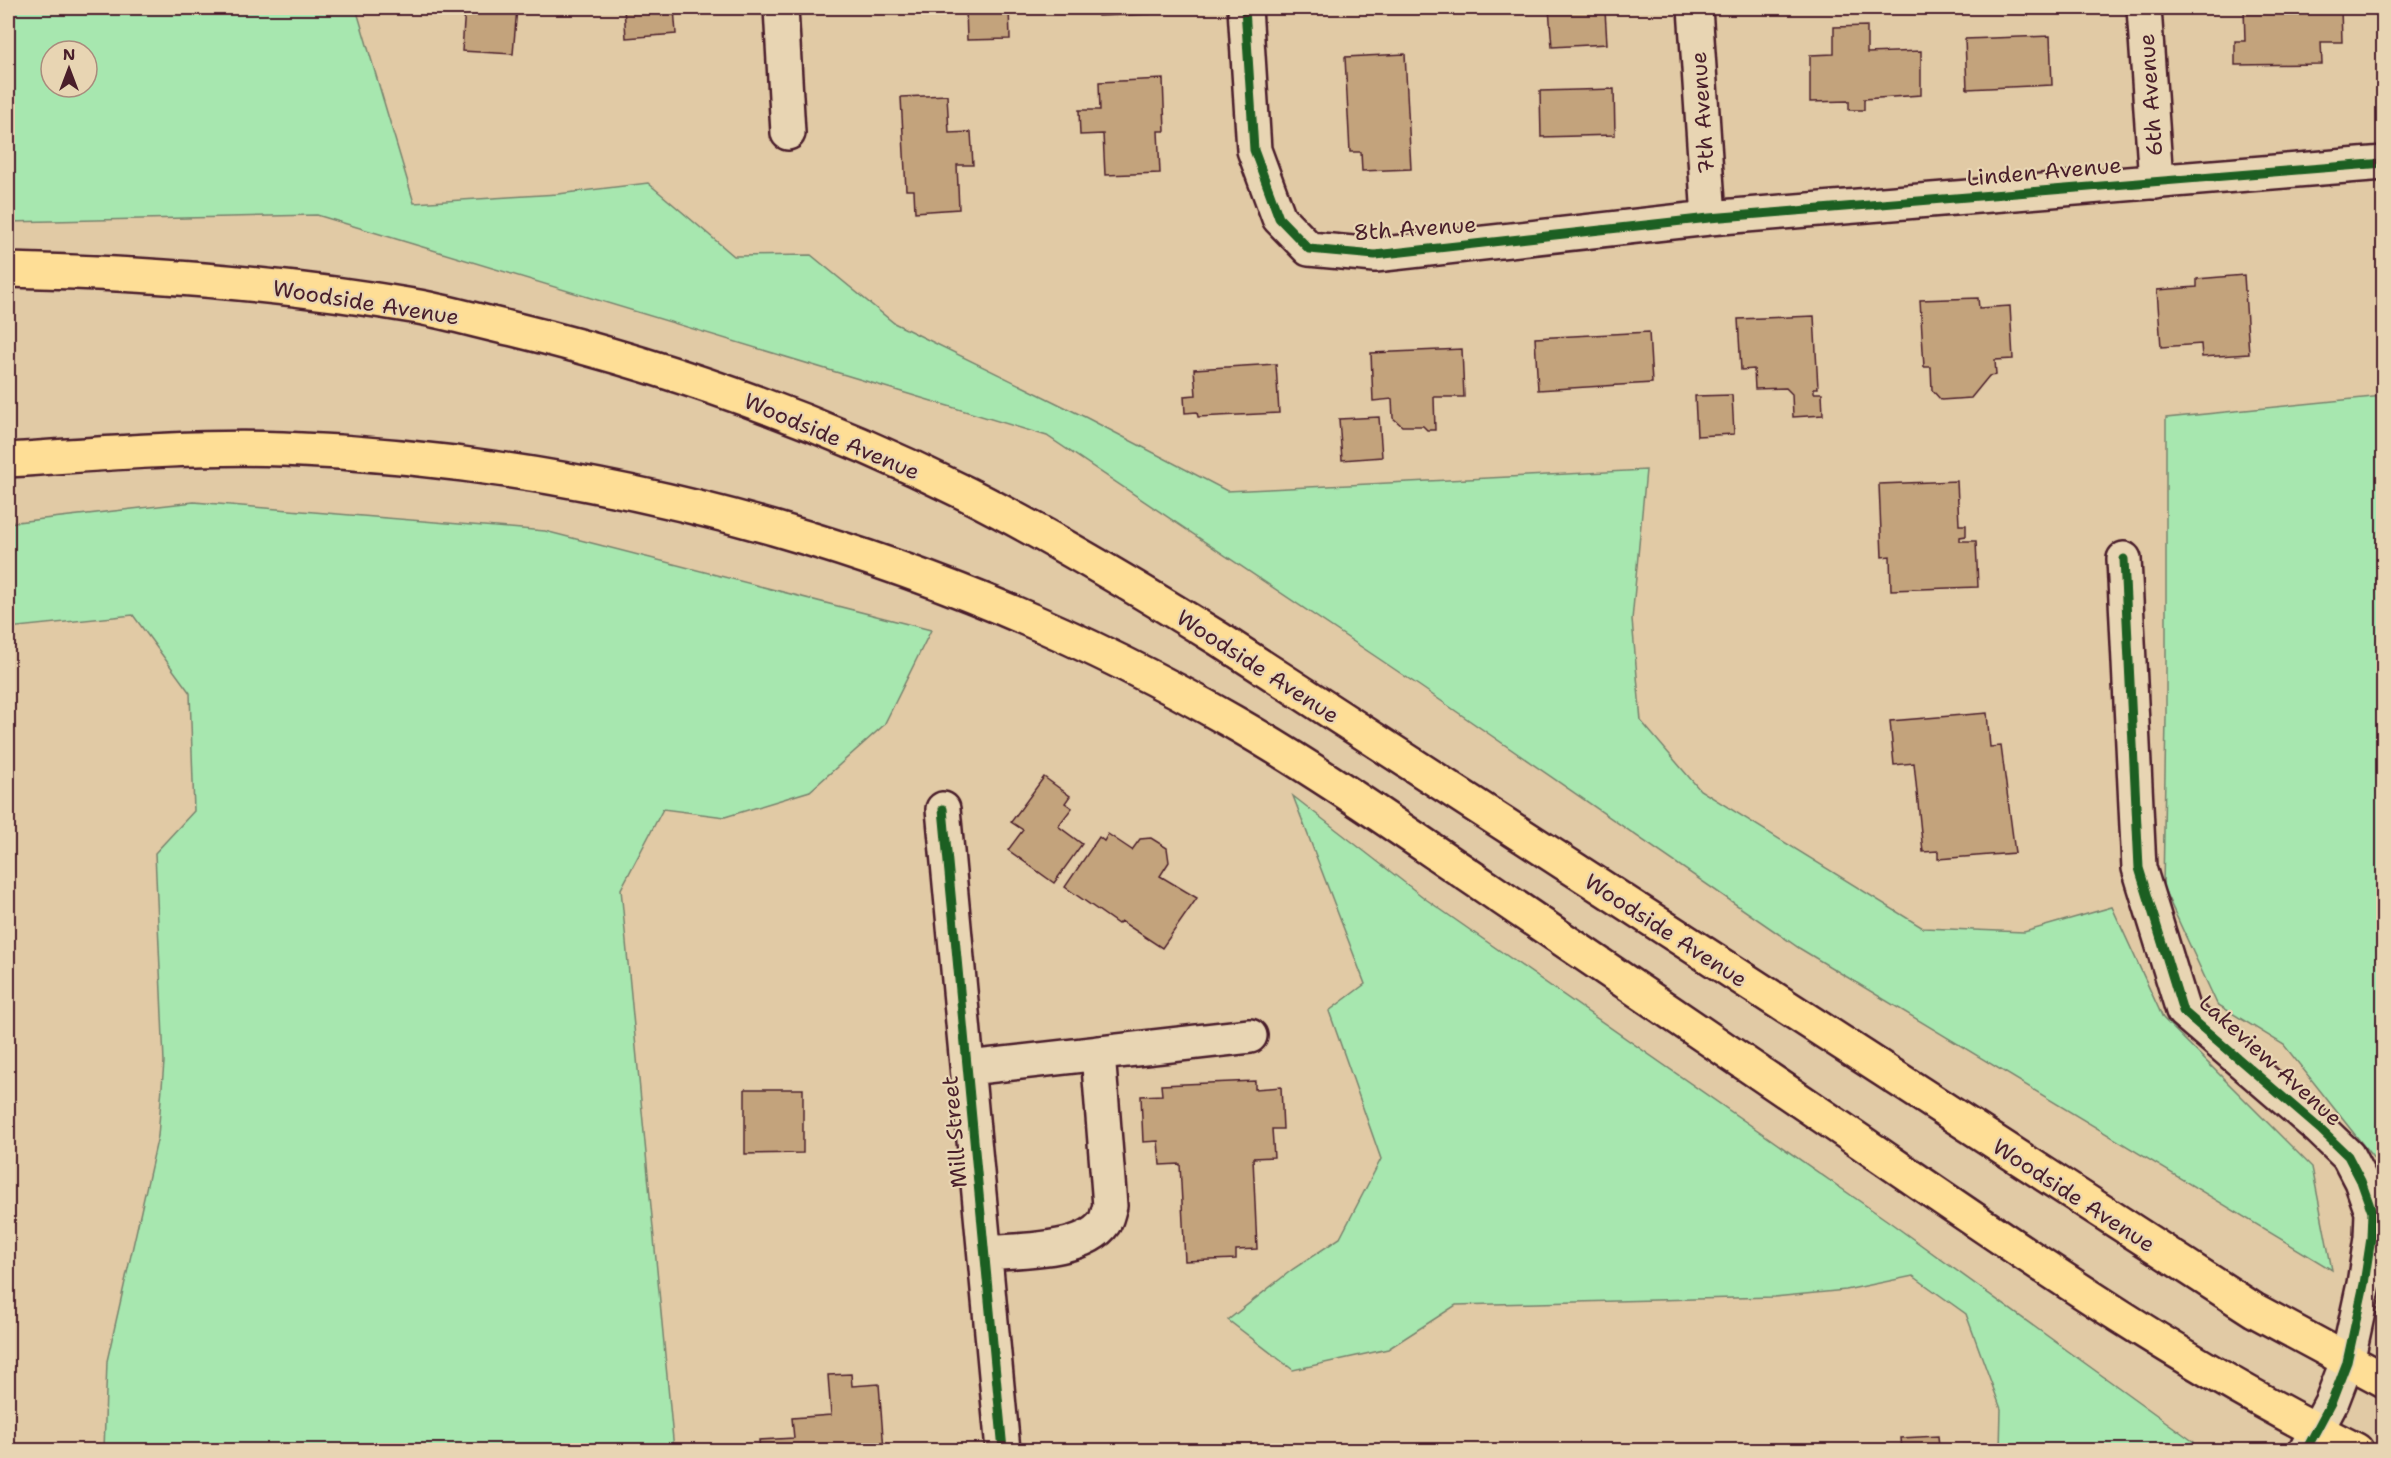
<svg xmlns="http://www.w3.org/2000/svg" width="2391" height="1458" viewBox="0 0 2391 1458" font-family="'Shantell Sans',sans-serif">
  <rect width="100%" height="100%" fill="#e1caa5"/>
  <filter id="ink" filterUnits="userSpaceOnUse"><feTurbulence type="fractalNoise" baseFrequency=".0167" numOctaves="2"/><feDisplacementMap in="SourceGraphic" scale="12" xChannelSelector="R" yChannelSelector="G"/><feConvolveMatrix kernelMatrix="1 2 1 2 8 2 1 2 1" color-interpolation-filters="sRGB"/></filter>
  <g filter="url(#ink)">
    <path fill="#a7e7af" stroke="#78836d" stroke-width="1.5" fill-rule="evenodd" d="M8,8H356L414,203L558,194L648,183L734,256L811,255L894,323L1087,418L1227,491L1646,470L1632,620L1641,721L1700,790L1923,928L2024,932L2112,907L2163,1018L2312,1167L2332,1270L1799,948L1421,687L1047,436L317,215L8,222ZM51,51H87V87H51Z
      M2383,396H2384L2383,1170L2284,1045L2217,1004L2163,887L2166,717V418Z
      M194,502L545,531L931,630L884,725L810,791L725,817L663,809L621,889L674,1450H104L107,1361L158,1136L164,1062L155,853L194,811L190,693L133,615L8,628V523Z
      M1293,796L1427,900L1888,1221L2194,1442L2193,1450H2000L2001,1409L1966,1314L1913,1276L1846,1290L1774,1297L1456,1305L1388,1349L1293,1370L1228,1320L1293,1269L1340,1238L1381,1159L1329,1011L1365,984Z"/>
    <path fill="#c3a37b" stroke="#4a1f2b" stroke-width="1.5" d="M465,8H517L513,54L462,51Z
      M624,8H674L676,34L626,38Z
      M896,8H934L896,11Z
      M966,8H1009L1010,39L967,40Z
      M1097,8H1150V14L1098,16Z
      M1549,8H1601V12L1605,11L1607,44L1552,47Z
      M2244,8H2341L2342,42H2321L2322,64L2235,65V41H2245Z
      M1867,26V53L1921,51V95L1864,99V110H1849V101L1810,102V55L1834,54V27Z
      M2050,36L2052,85L1967,89L1965,39Z
      M1405,54L1411,169L1362,171L1361,152H1350L1345,57Z
      M1163,79L1165,131H1158L1160,173L1105,175L1103,134L1080,135L1079,110H1100L1099,82Z
      M1614,89L1615,135L1541,137L1540,91Z
      M947,95L949,133L971,132L973,165H957L959,209L915,212L914,190H906L901,97Z
      M2379,263H2384V306H2382Z
      M2244,275L2249,354L2202,357L2201,344L2161,347L2157,290L2197,287V279Z
      M1978,298L1979,308L2010,306L2013,359L1995,360L1996,375L1989,376L1971,398L1941,400L1932,390L1931,367H1924L1920,300Z
      M1814,316L1818,388H1814V393H1822L1823,415L1793,417L1792,394L1786,388L1755,389L1754,369L1741,370L1738,319Z
      M1649,332L1652,383L1538,390L1535,338Z
      M1462,349L1464,397H1434L1435,430H1427L1423,426H1402L1393,418L1392,399L1373,401L1371,353Z
      M1276,364L1279,413L1198,417L1197,412L1185,413L1184,396L1196,395L1194,369Z
      M1732,395L1734,434L1697,436L1695,396Z
      M1379,417L1382,457L1342,460L1339,419Z
      M1957,481L1959,525H1966V536L1960,537V541H1976L1978,587L1891,590L1890,556L1882,557L1879,484Z
      M1987,713L1990,747L2001,746L2015,853L1938,859V851L1923,852L1914,763L1894,765L1890,721Z
      M1044,777L1070,796L1065,803L1072,808L1058,826L1082,844L1054,883L1008,850L1023,830L1011,822Z
      M1108,834L1132,850L1140,839L1151,838L1167,848L1169,862L1160,876L1197,898L1162,948L1121,921L1118,924L1065,887L1099,837L1104,841Z
      M1255,1081V1089L1281,1087L1283,1129H1272L1274,1157L1253,1158L1257,1249L1236,1250V1259L1185,1261L1180,1164L1160,1165L1158,1141L1143,1142L1141,1096L1162,1095L1161,1085Z
      M745,1089H803V1153L745,1154Z
      M851,1374L852,1386L879,1384L884,1450H760L759,1440L794,1438L792,1418L831,1415L828,1375Z
      M1938,1436L1939,1447L1989,1444L1990,1450H1902L1901,1438Z"/>
    <g fill="none" stroke-linecap="round" stroke-linejoin="round">
      <g stroke="#4a1f2b" stroke-width="38">
        <path id="minor" d="M781,8L788,133
          M1245,8L1254,150L1279,218L1309,249L1375,255L1709,218L2384,163
          M1695,8L1709,218
          M2144,8L2156,182
          M2124,559L2139,868L2183,1011L2320,1129L2348,1156L2361,1181L2372,1212L2371,1238L2364,1284L2347,1362L2332,1401L2306,1450
          M943,809L1003,1450
          M968,1068L1250,1036
          M985,1253C1017,1250 1084,1252 1104,1223C1107,1219 1108,1211 1110,1206L1098,1053"/>
      </g>
      <g stroke="#4a1f2b" stroke-width="38">
        <path id="major" d="M8,270C147,273 281,283 419,307C450,313 482,322 513,329C670,367 823,422 967,494C1054,538 1137,588 1219,639L2254,1310L2384,1380
          M8,460C99,454 191,446 283,449C615,462 946,557 1233,722C1320,772 1403,831 1486,887C1602,966 1718,1045 1833,1123C2003,1239 2172,1360 2356,1450"/>
      </g>
      <use href="#minor" stroke="#e8d5b3" stroke-width="33"/>
      <use href="#major" stroke="#fede96" stroke-width="33"/>
      <g stroke="#e8d5b3" stroke-width="13">
        <path id="cycleway" d="M1245,8L1254,150L1279,218L1309,249L1375,255L1709,218L2384,163
          M2124,559L2139,868L2183,1011L2320,1129L2348,1156L2361,1181L2372,1212L2371,1238L2364,1284L2347,1362L2332,1401L2306,1450
          M943,809L1003,1450"/>
      </g>
      <use href="#cycleway" stroke="#1b5e20" stroke-width="9"/>
    </g>
  </g>
  <g text-anchor="middle" stroke-width="4.5" stroke-linejoin="round" paint-order="stroke">
    <g font-size="22" fill="#4a1f2b" stroke="#e8d5b3">
      <text transform="translate(2150 95) rotate(-94)" y="8">6th Avenue</text>
      <text transform="translate(1702 113) rotate(-94)" y="8">7th Avenue</text>
      <text transform="translate(2044 171) rotate(-5)" y="8">Linden Avenue</text>
      <text transform="translate(1415 228) rotate(-4)" y="8">8th Avenue</text>
      <text transform="translate(366 302) rotate(9)" y="8">Woodside Avenue</text>
      <text transform="translate(832 436) rotate(23)" y="8">Woodside Avenue</text>
      <text transform="translate(1258 666) rotate(33)" y="8">Woodside Avenue</text>
      <text transform="translate(1666 930) rotate(33)" y="8">Woodside Avenue</text>
      <text transform="translate(2271 1060) rotate(42)" y="8">Lakeview Avenue</text>
      <text transform="translate(954 1132) rotate(-95)" y="8">Mill Street</text>
      <text transform="translate(2074 1195) rotate(33)" y="8">Woodside Avenue</text>
    </g>
  </g>
  <rect width="2391" height="1458" fill="none" stroke="#e8d5b3" stroke-width="30"/>
  <rect x="15" y="15" width="2361" height="1428" fill="none" stroke="#4a1f2b" stroke-width="2" filter="url(#ink)"/>
  <g transform="translate(69 69)"><circle r="28" fill="#e8d5b3" stroke="#a98c7d" stroke-width="1.5"/>
  <path d="M0-4.5L10 22L0 15L-10 22Z" fill="#4a1f2b"/>
  <text y="-9" font-size="16" font-weight="bold" text-anchor="middle" fill="#4a1f2b">N</text>
  </g>
</svg>
